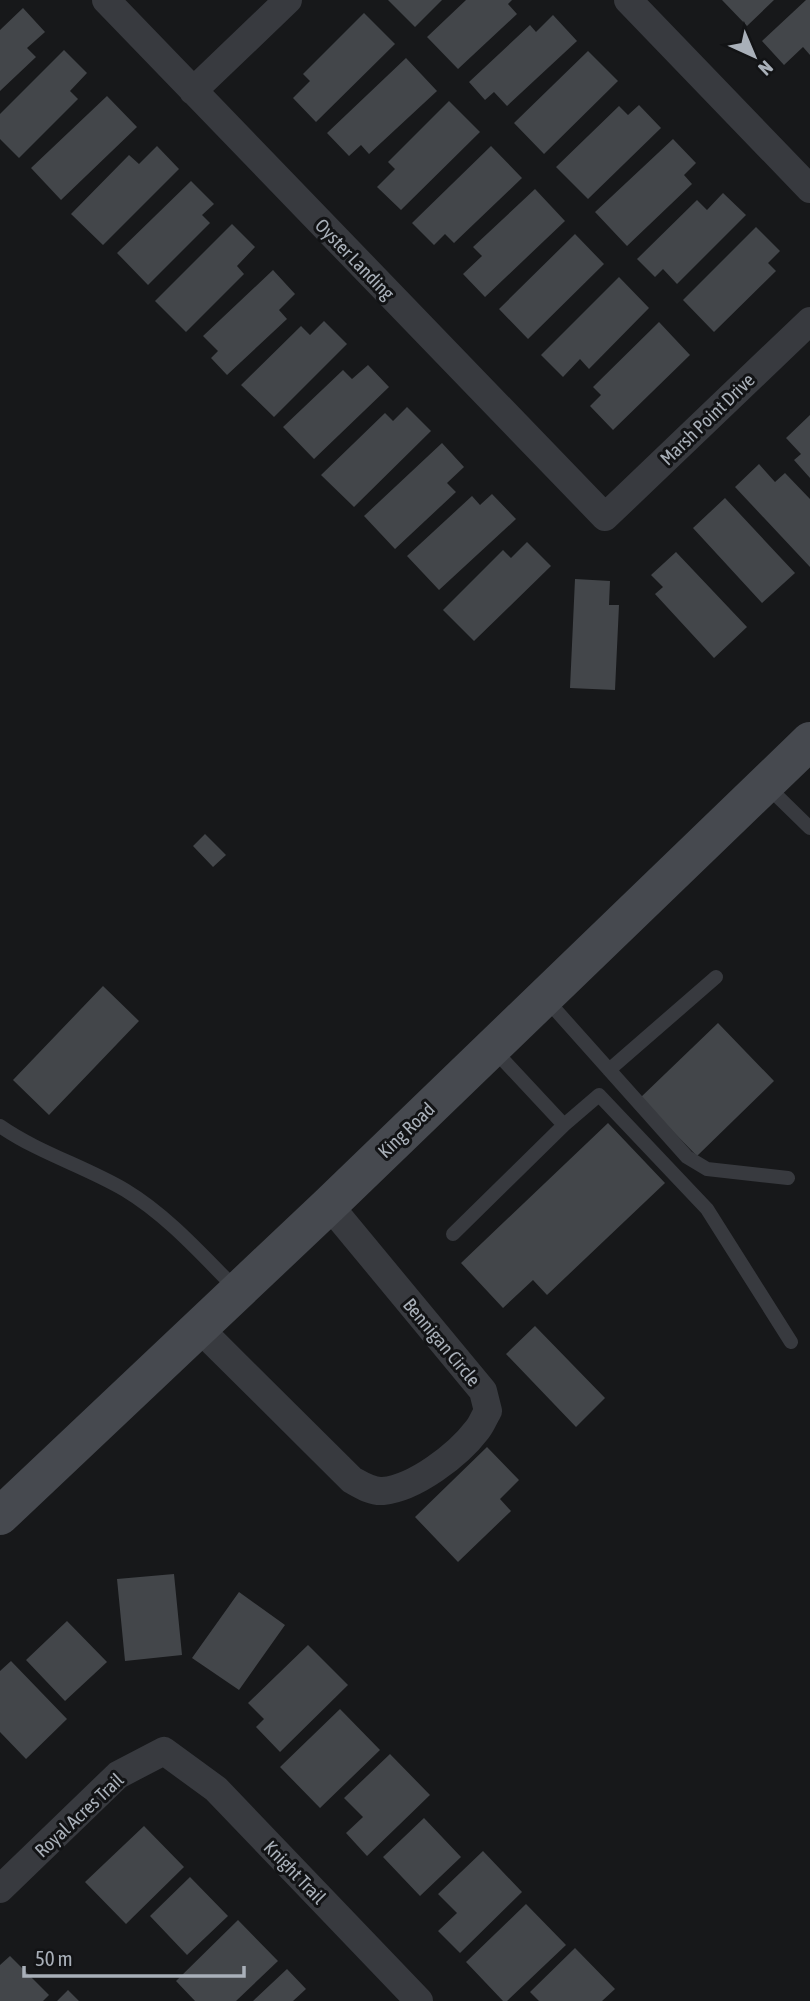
<svg xmlns="http://www.w3.org/2000/svg" width="810" height="2001" viewBox="0 0 810 2001" font-family="'Asap Condensed',sans-serif">
  <rect width="100%" height="100%" fill="#17181a"/>
  <path fill="#43464a" d="M388,0H442L415,27Z
    M466,0H512L508,4L517,14L458,69L427,37Z
    M722,0H774L747,26Z
    M806,0H810V55L803,47L784,65L762,41Z
    M23,8L45,32L27,48L36,57L0,91V30Z
    M364,13L395,44L316,122L293,98L310,81L303,74Z
    M553,15L577,41L507,106L494,92L485,100L469,82L530,25L536,32Z
    M64,50L87,73L70,91L78,99L19,158L0,139V114Z
    M588,51L618,81L544,154L514,123Z
    M406,58L437,91L369,154L361,145L349,156L327,133Z
    M107,96L137,127L61,200L31,168Z
    M449,101L480,132L401,210L377,187L395,169L388,162Z
    M639,105L661,128L588,199L556,167L619,106L628,115Z
    M673,139L696,163L684,175L692,184L627,246L595,212Z
    M157,146L179,169L103,245L71,214L129,155L139,164Z
    M491,146L522,178L454,243L445,234L434,245L412,223Z
    M191,181L214,204L202,215L210,223L148,285L117,253Z
    M535,189L565,221L485,297L463,274L482,256L473,247Z
    M723,193L746,215L677,284L663,269L655,277L637,259L697,200L707,210Z
    M232,224L255,247L237,266L244,274L186,332L155,301Z
    M756,227L780,251L768,263L776,271L714,332L683,300Z
    M575,234L604,264L528,339L499,309Z
    M273,270L295,294L279,310L287,319L227,375L211,358L218,351L203,336Z
    M619,277L649,308L589,369L580,359L563,377L541,355Z
    M324,321L347,344L274,417L241,385L301,326L310,335Z
    M659,322L690,355L613,430L590,406L601,395L593,387Z
    M368,365L389,387L314,459L283,427L343,370L352,379Z
    M407,407L431,431L354,507L321,475L385,413L393,421Z
    M810,415V478L794,460L801,454L786,438Z
    M442,443L464,467L447,483L456,492L395,549L364,516Z
    M759,464L775,482L785,473L810,499V567L735,487Z
    M492,494L516,519L439,590L407,556L472,496L480,505Z
    M725,498L795,573L762,603L693,528Z
    M527,542L551,566L474,641L443,610L503,550L511,558Z
    M676,552L747,627L714,658L655,594L663,587L651,575Z
    M575,579L610,581L609,605H619L615,690L570,688Z
    M205,834L226,855L213,867L193,846Z
    M103,986L139,1021L49,1115L13,1080Z
    M718,1023L774,1081L697,1156L640,1098Z
    M608,1123L665,1183L547,1295L533,1280L503,1308L461,1263Z
    M535,1326L605,1398L576,1427L506,1354Z
    M487,1447L519,1480L500,1499L511,1511L458,1562L415,1517Z
    M174,1574L182,1655L125,1661L117,1579Z
    M239,1592L285,1625L239,1690L192,1658Z
    M67,1621L107,1662L65,1701L26,1660Z
    M308,1645L348,1685L280,1752L256,1727L264,1719L248,1703Z
    M11,1661L67,1719L26,1759L0,1732V1671Z
    M340,1709L380,1750L320,1808L280,1767Z
    M390,1754L430,1795L367,1856L346,1833L363,1817L344,1798Z
    M424,1818L461,1857L420,1896L383,1857Z
    M144,1826L184,1867L126,1924L85,1882Z
    M483,1851L522,1892L460,1953L438,1931L457,1913L438,1894Z
    M190,1877L228,1916L187,1955L150,1916Z
    M526,1904L566,1945L507,2001H503L466,1962Z
    M238,1920L278,1961L236,2001H195L176,1981Z
    M575,1948L615,1989L602,2001H539L530,1992Z
    M10,1956L49,1995L43,2001H0V1965Z
    M287,1969L306,1989L293,2001H253Z
    M68,1990L79,2001H57Z"/>
  <g fill="none" stroke-linecap="round" stroke-linejoin="round">
    <path stroke="#383a3f" stroke-width="14" d="M766,785L810,828
      M545,998L687,1157L707,1169L788,1178
      M609,1070L716,977
      M564,1125L599,1095L707,1209L791,1342
      M0,1126C39,1153 84,1166 125,1190C168,1216 202,1255 237,1290
      M453,1234L564,1125L493,1049"/>
    <path stroke="#383a3f" stroke-width="28" d="M106,0L605,517L810,321
      M628,0L810,189
      M193,91L288,0
      M198,1327L352,1480C361,1485 372,1492 383,1491C415,1488 458,1455 477,1430C482,1424 484,1417 488,1411L483,1391L329,1205
      M0,1889L118,1775L164,1751L216,1789L419,2001"/>
    <path stroke="#46494f" stroke-width="38" d="M0,1516L329,1205L810,741"/>
  </g>
  <g text-anchor="middle" stroke-width="6" stroke-linejoin="round" paint-order="stroke">
    <g font-size="19" fill="#a9b0b9" stroke="#121315">
      <text transform="translate(355 259) rotate(46)" y="7">Oyster Landing</text>
      <text transform="translate(707 419) rotate(-44)" y="7">Marsh Point Drive</text>
      <text transform="translate(406 1130) rotate(-44)" y="7">King Road</text>
      <text transform="translate(442 1342) rotate(50)" y="7">Bennigan Circle</text>
      <text transform="translate(79 1815) rotate(-43)" y="7">Royal Acres Trail</text>
      <text transform="translate(295 1872) rotate(46)" y="7">Knight Trail</text>
    </g>
  </g>
  <g transform="translate(754 56) rotate(136)" stroke="#121315" stroke-width="5" paint-order="stroke">
  <path d="M0-5L12 26L0 18L-12 26Z" fill="#a9b0b9"/>
  <text y="-10" font-size="19" font-weight="bold" text-anchor="middle" fill="#a9b0b9">N</text>
  </g>
  <path d="M24 1966v10h220v-10" fill="none" stroke="#a9b0b9" stroke-width="3.5"/>
  <text x="35" y="1966" font-size="21" fill="#a9b0b9" stroke="#121315" stroke-width="5" paint-order="stroke">50 m</text>
</svg>
